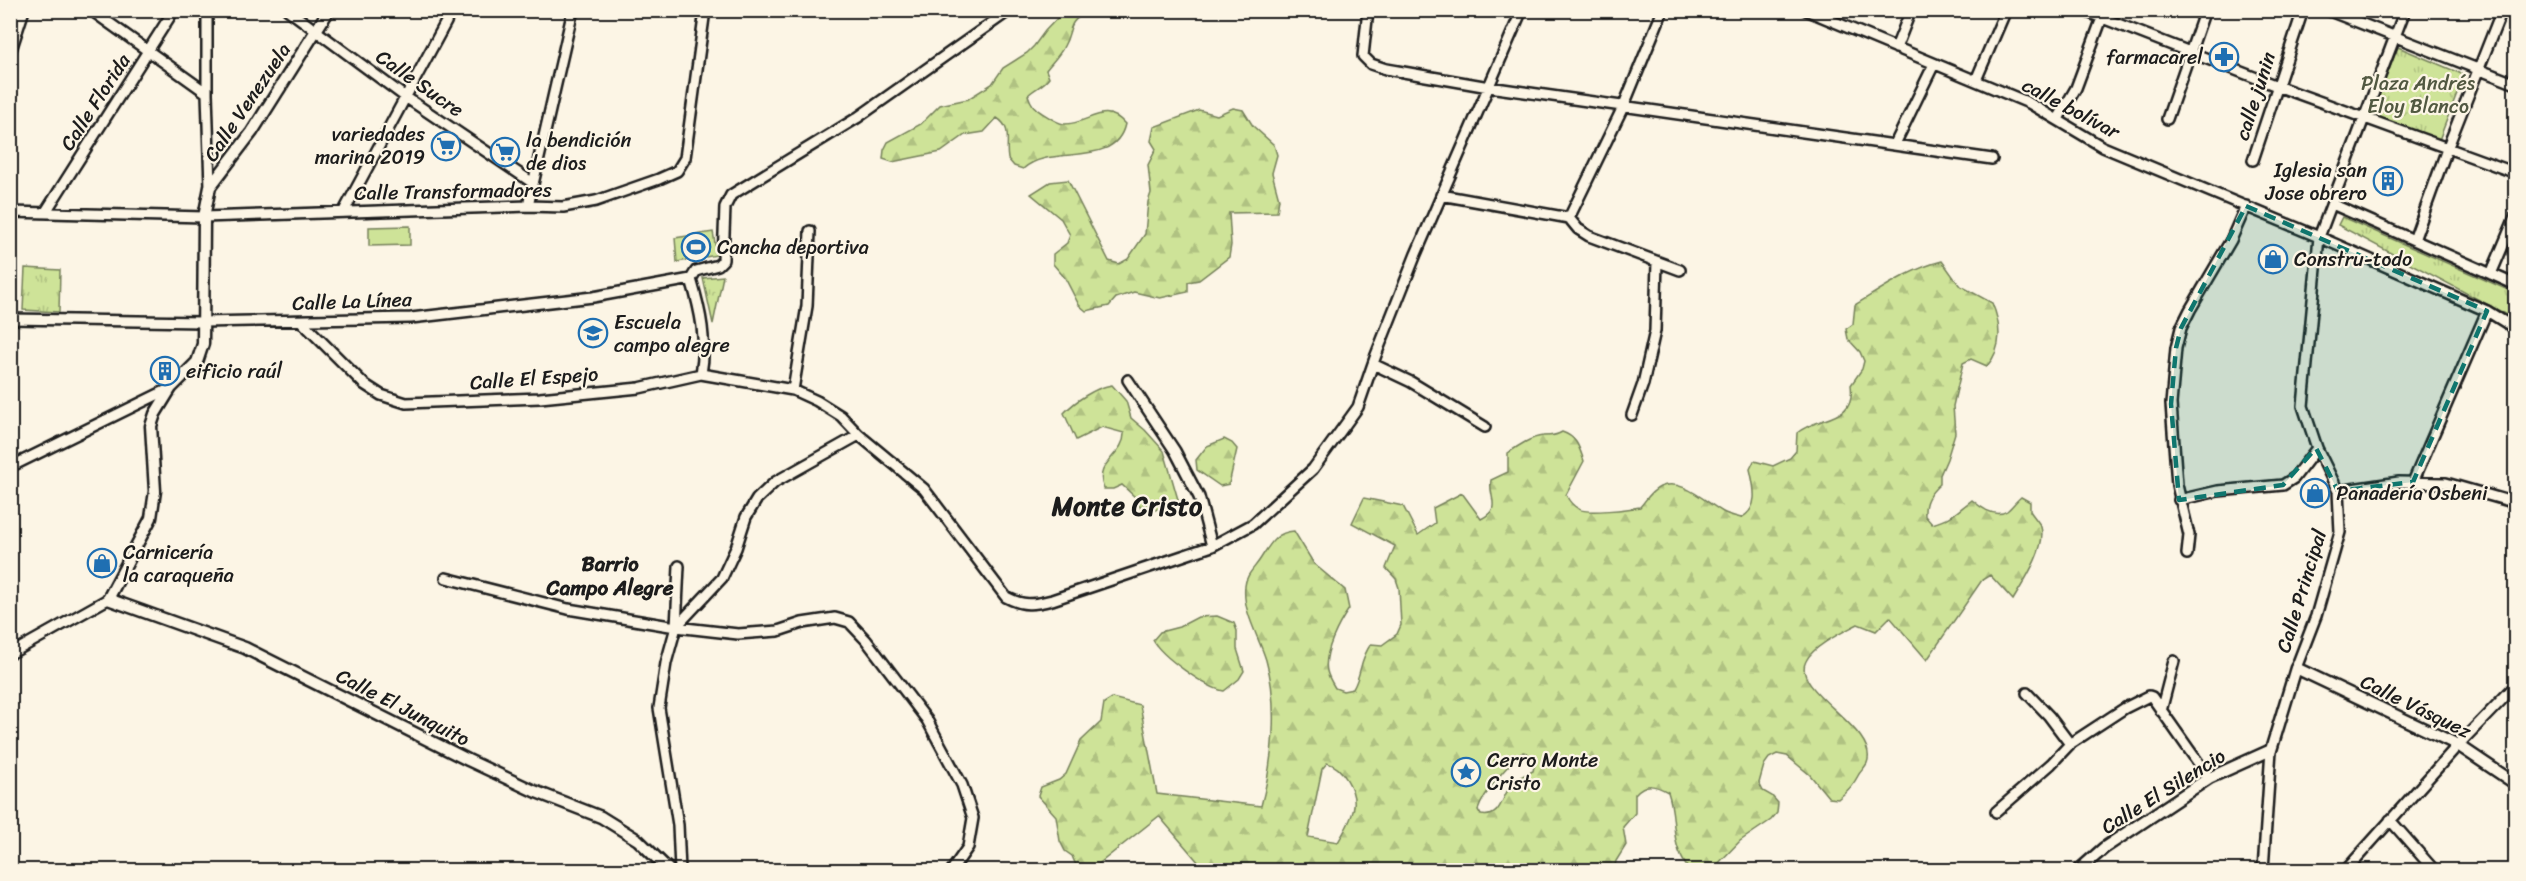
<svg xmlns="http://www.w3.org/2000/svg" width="2526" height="881" viewBox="0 0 2526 881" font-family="Sriracha,sans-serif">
  <defs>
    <pattern id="forest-firs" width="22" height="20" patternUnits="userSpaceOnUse" patternTransform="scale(1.5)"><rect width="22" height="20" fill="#cee398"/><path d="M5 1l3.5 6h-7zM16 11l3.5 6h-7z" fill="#b0c282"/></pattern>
    <pattern id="park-tufts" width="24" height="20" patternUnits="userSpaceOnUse" patternTransform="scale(1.5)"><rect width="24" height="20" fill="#cee398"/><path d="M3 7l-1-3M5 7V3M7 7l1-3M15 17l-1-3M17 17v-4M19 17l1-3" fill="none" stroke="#b0c282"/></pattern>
  </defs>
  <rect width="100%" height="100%" fill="#fcf5e5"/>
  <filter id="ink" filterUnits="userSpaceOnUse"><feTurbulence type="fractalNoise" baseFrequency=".0167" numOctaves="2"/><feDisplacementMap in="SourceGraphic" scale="12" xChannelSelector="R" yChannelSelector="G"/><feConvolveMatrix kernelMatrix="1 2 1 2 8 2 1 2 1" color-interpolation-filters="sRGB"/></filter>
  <g filter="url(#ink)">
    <path fill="url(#forest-firs)" stroke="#75805a" stroke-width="1.5" fill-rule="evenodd" d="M1064,11H1088C1065,24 1074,28 1064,46C1060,55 1052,62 1046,70L1049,78C1043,86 1035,88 1028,95C1031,104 1034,108 1042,113C1049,117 1056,123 1064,124C1088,125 1104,100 1125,124C1115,170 1050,143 1023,169L1014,166L1008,159C1005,143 1013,128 997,118L984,132L965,135L941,152L892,162L883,159L884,150L888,142L921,124L940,105L968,99L992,84L1003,68L1027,53L1034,46L1045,31Z
      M1233,108L1243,110L1253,126L1274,145L1277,155L1272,173L1279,199L1277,212L1229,213L1231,245L1229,257L1199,280L1188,282V292L1160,298L1134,292L1116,298L1109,306L1086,311L1079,305L1065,278L1053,264V254L1067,243L1070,235L1061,219L1031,194L1050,182L1068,180L1109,261L1119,264L1128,259L1145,234L1148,202L1151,193L1148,165L1156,149L1151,141L1154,127L1199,110L1217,115Z
      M1942,261L1959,285L1992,303C2001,324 2003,348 1987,366L1971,359L1963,363L1953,406L1955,433L1947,459L1940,475V484C1929,494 1924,502 1925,516L1932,524C1953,518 1956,512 1972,500C1980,507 1995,519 2007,511C2011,508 2016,501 2021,497L2030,502V511C2033,516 2039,522 2041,527C2047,547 2023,583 2013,600L1990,575L1982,580L1927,660L1890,617L1876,631L1858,624C1843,632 1813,646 1806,661C1790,691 1880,729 1867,763C1866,766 1861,771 1859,774C1854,784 1847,792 1838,799L1829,798L1810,775L1787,756L1777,754L1769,758L1764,765L1759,783L1763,791L1772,796L1778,803L1777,813L1771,820L1740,841L1712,870H1689C1668,840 1678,821 1668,792C1655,785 1646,782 1635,794V813L1623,827L1626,845L1616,861L1614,870H1205L1159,816L1091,870H1078L1072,856L1065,851L1060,841L1056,816L1038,796L1041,787L1059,780L1066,774L1081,741L1101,722L1104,703L1112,698L1140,705L1157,794L1261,806C1273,761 1279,706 1266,660C1259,637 1242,611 1245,586C1246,574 1255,568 1261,558C1270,544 1276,532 1294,531L1314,564L1345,590L1349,609C1339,623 1323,653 1327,671C1328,676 1332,683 1335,688L1343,691L1353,689C1362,674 1359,660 1371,644L1382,645L1397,634L1401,625L1399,588L1396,579L1386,568L1395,546L1352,523L1364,498L1403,506L1418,535L1435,523L1433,508L1462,493L1481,519C1503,508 1488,498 1491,480L1508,472V453C1518,446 1531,437 1543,436C1552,435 1554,437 1562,432C1577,437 1579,447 1584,461L1566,495C1569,501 1572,506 1579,509C1586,514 1630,509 1640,507C1646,500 1651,491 1660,487C1682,477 1705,502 1723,512C1728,515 1735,516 1741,518C1760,508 1754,487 1750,469L1754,461L1773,466L1790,458L1796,451L1797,433C1819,415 1856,423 1851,385L1862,369L1864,361L1860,352L1848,339L1846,329L1853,324L1855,305C1883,288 1910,269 1942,261ZM1523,752L1527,753L1535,763L1533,771C1526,774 1517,778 1512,784C1501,796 1502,819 1481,815L1478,810C1484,792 1508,764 1523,752ZM1327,763C1342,766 1356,790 1354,806C1353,818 1344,832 1338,842L1308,837L1322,769Z
      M1112,385L1126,401L1131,418L1145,430L1164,451L1179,503L1144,513L1136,498L1122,485L1113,489H1104C1092,462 1125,456 1124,433L1102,427L1076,440L1064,413C1075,401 1096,387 1112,385Z
      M1224,439L1232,443L1237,449L1229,484L1220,486L1197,470L1196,460L1207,446Z
      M1217,616L1234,623L1237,631V649L1244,671L1239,679L1224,691C1206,688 1161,656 1153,640L1160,632L1179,627L1198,617Z"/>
    <path fill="url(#park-tufts)" stroke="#75805a" stroke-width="1.5" d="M2398,47L2464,75L2439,140L2371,116Z
      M2342,217L2515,293V319L2338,225Z
      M25,268L60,270L59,312L23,310Z
      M723,276L713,324L703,278Z"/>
    <path fill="#cee398" stroke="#75805a" stroke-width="1.5" d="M410,226V245L369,246V227Z
      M713,232L717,255L677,262L675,238Z"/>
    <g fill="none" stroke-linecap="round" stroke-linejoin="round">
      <g stroke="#1c1c1c" stroke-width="14">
        <path id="minor" d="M91,10L207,93
          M207,10V93L210,187
          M288,10L404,96L533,183
          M1368,10L1363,56L1371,64L1386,69L1489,87L1992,159
          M1806,10L2029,103L2103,147L2319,237L2487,311L2516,329
          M2082,10L2277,86L2516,173
          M2327,10L2516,84
          M1896,48L1911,10
          M10,53L24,10
          M1976,80L2006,10
          M2058,119L2076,88L2102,18
          M2167,119L2205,10
          M1895,144L1934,64
          M2253,160L2303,10
          M1441,195L1569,218L1624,105L1663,10
          M2332,204L2516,285
          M528,206L573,10
          M344,211L446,22L450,10
          M10,212L204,217L528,206L563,207L596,201L659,179L677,171L685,158L705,10
          M45,213L174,10
          M1569,218L1578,229L1589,236L1680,270
          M2414,240L2447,149L2502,10
          M2491,274L2516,215
          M691,279L696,271L718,265L723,260L725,207L731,195L857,118L1010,10
          M10,319L202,322L411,318L593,297L691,279
          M301,321L364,384L381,395L406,403L540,398L639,388L701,374C707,341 701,312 691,279
          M1373,364L1411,382L1485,427
          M701,374L793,390L817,401L841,416L859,435L924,489L1006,597C1023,606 1033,605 1052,600L1212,546L1253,524L1313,469L1358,407L1376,355L1416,254L1522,10
          M1128,380L1175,451L1199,497L1212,546
          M793,390L807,306L810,231
          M1632,415L1643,384L1655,331L1657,262
          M10,467L171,388
          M2413,482L2487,311
          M2338,491L2399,482L2446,483L2516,503
          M2179,500L2218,491L2283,485L2294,478L2317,448
          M2187,554L2189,535L2177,485L2171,404L2176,348L2181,328L2190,310L2231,240L2246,206
          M446,578L568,609L676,627L738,634L778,631L802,623L835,618L849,622L866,640L927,720L962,785L973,818L968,847L952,870
          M676,627L679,566
          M10,654L108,599
          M2296,668L2316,616L2340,532L2338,491L2317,448L2303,406L2319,237L2405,10
          M2027,693L2049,716L2070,744
          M2161,711L2174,661
          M1996,812L2051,764L2070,744L2125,708L2149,696L2152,697L2209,778
          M2390,820L2434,870
          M680,870L678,825L659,708L666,663L676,627L722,578L736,548L746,517L757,499L775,482L859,435
          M2263,870L2271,750
          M2346,870L2458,745L2516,685"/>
      </g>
      <g stroke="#1c1c1c" stroke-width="15">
        <path id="tertiary" d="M329,10L252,132L210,187L204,217L203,344L197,362L171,388L155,414L151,426L155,491L151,518L108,599L245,648L468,760L534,791L601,817L638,840L669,870
          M2079,870L2104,848L2209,778L2271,750L2296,668L2458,745L2516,784"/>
      </g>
      <use href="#minor" stroke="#fcf5e5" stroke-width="9"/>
      <use href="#tertiary" stroke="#fcf5e5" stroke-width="10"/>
    </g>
  </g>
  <path fill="#0f766e" fill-opacity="0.2" stroke="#0f766e" stroke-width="4.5" stroke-dasharray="12 8" stroke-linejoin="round" d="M2246,206L2487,311L2413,482L2338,491L2316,448L2283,485L2179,500L2171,404L2176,348L2181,328Z"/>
  <defs>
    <g id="pharmacy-ring" transform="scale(1.5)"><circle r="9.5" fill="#fcf5e5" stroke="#1f6fb2" stroke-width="1.5"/><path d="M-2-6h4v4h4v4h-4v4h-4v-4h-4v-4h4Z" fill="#1f6fb2"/></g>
    <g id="supermarket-ring" transform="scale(1.5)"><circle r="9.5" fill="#fcf5e5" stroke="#1f6fb2" stroke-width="1.5"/><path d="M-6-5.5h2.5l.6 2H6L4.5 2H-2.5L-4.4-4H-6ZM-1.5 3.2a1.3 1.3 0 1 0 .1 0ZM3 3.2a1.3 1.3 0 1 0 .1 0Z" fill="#1f6fb2"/></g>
    <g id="building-ring" transform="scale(1.5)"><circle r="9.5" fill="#fcf5e5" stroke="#1f6fb2" stroke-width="1.5"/><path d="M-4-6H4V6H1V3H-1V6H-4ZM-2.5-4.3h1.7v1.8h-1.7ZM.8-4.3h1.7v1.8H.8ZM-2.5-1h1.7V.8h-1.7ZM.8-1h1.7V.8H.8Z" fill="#1f6fb2"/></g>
    <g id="stadium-ring" transform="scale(1.5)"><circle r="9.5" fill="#fcf5e5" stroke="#1f6fb2" stroke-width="1.5"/><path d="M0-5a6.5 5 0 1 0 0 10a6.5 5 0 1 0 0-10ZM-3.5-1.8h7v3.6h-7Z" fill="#1f6fb2"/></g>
    <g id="shop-ring" transform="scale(1.5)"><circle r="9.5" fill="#fcf5e5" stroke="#1f6fb2" stroke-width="1.5"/><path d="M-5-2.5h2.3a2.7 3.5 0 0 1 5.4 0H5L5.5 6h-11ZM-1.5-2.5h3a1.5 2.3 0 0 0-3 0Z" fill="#1f6fb2"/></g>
    <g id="school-ring" transform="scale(1.5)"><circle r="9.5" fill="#fcf5e5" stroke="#1f6fb2" stroke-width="1.5"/><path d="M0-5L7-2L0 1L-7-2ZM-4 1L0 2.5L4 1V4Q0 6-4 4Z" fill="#1f6fb2"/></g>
    <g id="sight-ring" transform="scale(1.5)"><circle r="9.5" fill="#fcf5e5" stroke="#1f6fb2" stroke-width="1.5"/><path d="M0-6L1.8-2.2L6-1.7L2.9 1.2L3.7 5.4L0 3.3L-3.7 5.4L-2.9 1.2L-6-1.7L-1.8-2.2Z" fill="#1f6fb2"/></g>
  </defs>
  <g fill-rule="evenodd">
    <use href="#pharmacy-ring" x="2224" y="57"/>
    <use href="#supermarket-ring" x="446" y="146"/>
    <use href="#supermarket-ring" x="505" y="152"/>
    <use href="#building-ring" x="2388" y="181"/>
    <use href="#stadium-ring" x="696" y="247"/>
    <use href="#shop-ring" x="2273" y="259"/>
    <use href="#school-ring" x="593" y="333"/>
    <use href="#building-ring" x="165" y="371"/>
    <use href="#shop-ring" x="2315" y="493"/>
    <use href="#shop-ring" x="102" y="563"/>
    <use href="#sight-ring" x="1466" y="772"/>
  </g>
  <g text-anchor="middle" stroke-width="4.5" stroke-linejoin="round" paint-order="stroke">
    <g font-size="20" fill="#1c1c1c" stroke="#fcf5e5" text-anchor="start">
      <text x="2203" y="64" text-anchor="end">farmacarel</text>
      <text x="425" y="141" text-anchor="end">variedades<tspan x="425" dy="23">marina 2019</tspan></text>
      <text x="526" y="147">la bendición<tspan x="526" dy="23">de dios</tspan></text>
      <text x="2367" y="177" text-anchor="end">Iglesia san<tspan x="2367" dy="23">Jose obrero</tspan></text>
      <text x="717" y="254">Cancha deportiva</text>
      <text x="2294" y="266">Constru-todo</text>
      <text x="614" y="329">Escuela<tspan x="614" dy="23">campo alegre</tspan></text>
      <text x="186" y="378">eificio raúl</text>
      <text x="2336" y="500">Panadería Osbeni</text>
      <text x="123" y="559">Carnicería<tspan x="123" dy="23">la caraqueña</tspan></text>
      <text x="1487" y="767">Cerro Monte<tspan x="1487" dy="23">Cristo</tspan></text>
    </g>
    <g font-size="20" fill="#1c1c1c" stroke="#fcf5e5">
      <text transform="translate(420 83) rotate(35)" y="7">Calle Sucre</text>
      <text transform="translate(2255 96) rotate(-72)" y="7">calle junin</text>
      <text transform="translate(95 102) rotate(-57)" y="7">Calle Florida</text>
      <text transform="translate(247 102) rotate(-56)" y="7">Calle Venezuela</text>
      <text transform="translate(2071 108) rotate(28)" y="7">calle bolívar</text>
      <text transform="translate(453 191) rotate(-1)" y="7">Calle Transformadores</text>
      <text transform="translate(352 301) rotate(-2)" y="7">Calle La Línea</text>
      <text transform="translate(534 378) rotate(-4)" y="7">Calle El Espejo</text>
      <text transform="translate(2301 591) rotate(-73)" y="7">Calle Principal</text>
      <text transform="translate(2416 706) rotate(26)" y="7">Calle Vásquez</text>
      <text transform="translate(403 707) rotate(27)" y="7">Calle El Junquito</text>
      <text transform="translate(2163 791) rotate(-32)" y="7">Calle El Silencio</text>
    </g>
    <g font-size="20" fill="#515841" stroke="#fcf5e5">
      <text x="2418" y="90">Plaza Andrés<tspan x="2418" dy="23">Eloy Blanco</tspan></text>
    </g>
    <g font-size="21" font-weight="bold" fill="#1c1c1c" stroke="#fcf5e5">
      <text x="610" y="571">Barrio<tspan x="610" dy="24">Campo Alegre</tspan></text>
    </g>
    <g font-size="26" font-weight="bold" fill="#1c1c1c" stroke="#fcf5e5">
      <text x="1127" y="515">Monte Cristo</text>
    </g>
  </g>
  <rect width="2526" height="881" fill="none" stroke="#fcf5e5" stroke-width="36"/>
  <rect x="18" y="18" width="2490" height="845" fill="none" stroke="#1c1c1c" stroke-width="2" filter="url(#ink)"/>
</svg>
